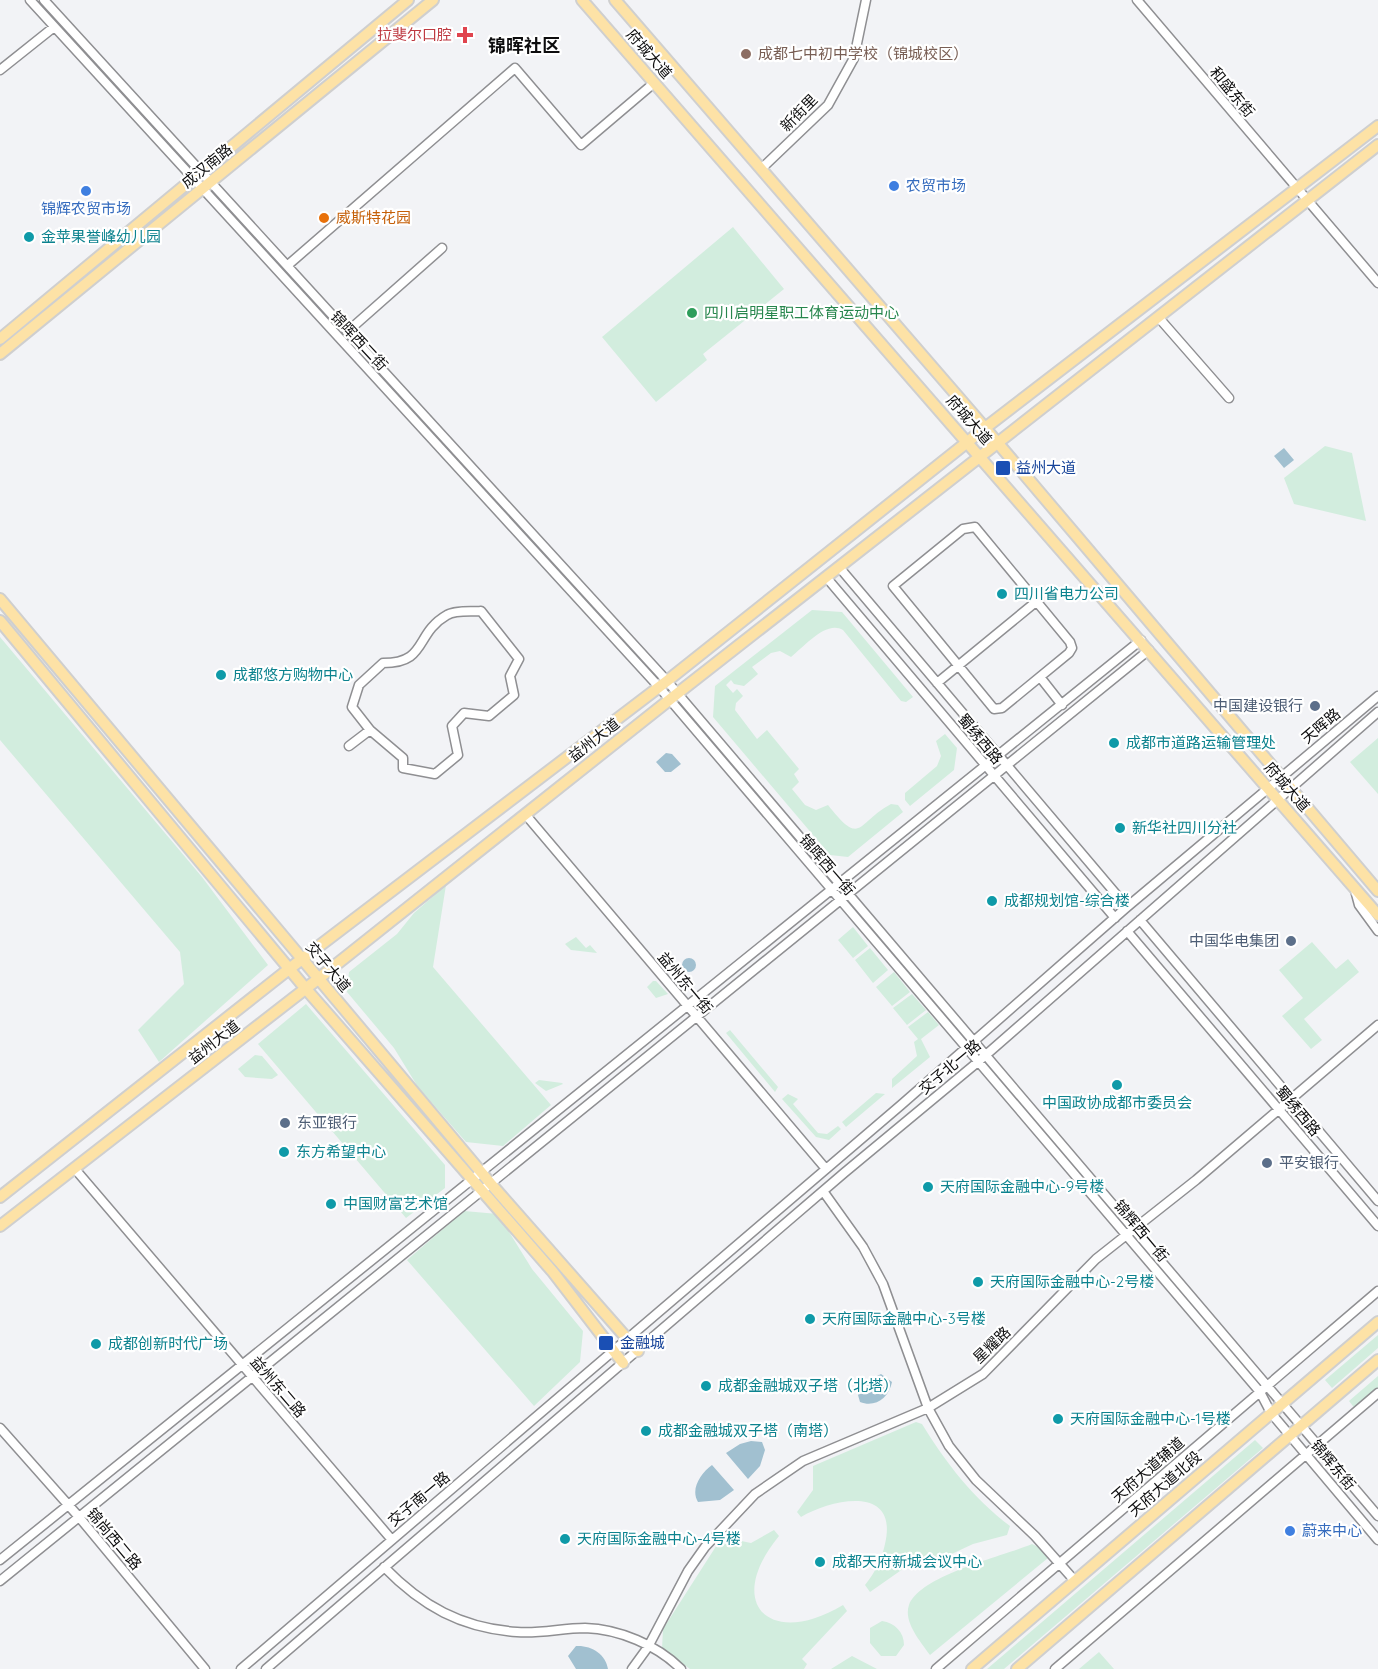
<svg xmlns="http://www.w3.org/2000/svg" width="1378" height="1669" viewBox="0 0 1378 1669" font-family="Quicksand,'Noto Sans SC',sans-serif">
  <rect width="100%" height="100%" fill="#f2f3f6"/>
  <path fill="#d2edde" d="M733,227L784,289L703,354L707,360L656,402L602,337Z
    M1325,446L1352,453L1366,521L1294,504L1284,478Z
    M812,610L842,612L913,697L906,702L901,701L843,630C826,620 804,647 791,657L780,651L771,653L752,667L758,674L744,686L734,684L731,680L726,685L733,693L737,689L743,696L736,703L735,710L757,739L767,730L799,769L794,774L799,782L792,789L805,805L816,810L828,805C862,848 856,823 891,804L898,805L903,812L848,857L830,855L713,717L715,686Z
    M0,637L202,877L268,965L159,1062L138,1030L184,984L180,952L0,740Z
    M945,734L957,748L954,770L910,806L905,800V793L937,766L941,756L936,741Z
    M1378,738V794L1350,762Z
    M446,885L433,967L551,1105L503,1146L466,1142L418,1087L394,1048L347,992L349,972L397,934L414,913Z
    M853,927L868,946L853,958L838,940Z
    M576,937L586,948L590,945L597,953L571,950L565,944Z
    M1312,942L1336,969L1348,959L1359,972L1304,1019L1322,1040L1311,1049L1282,1016L1303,998L1279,970Z
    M870,948L888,970L873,983L855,960Z
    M894,972L910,992L892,1006L876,987Z
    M653,981H656L668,994L656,998L647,987Z
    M912,994L926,1010L907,1025L893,1008Z
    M306,1004L445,1165V1188L406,1218L258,1044Z
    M928,1012L939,1025L921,1039L930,1057L892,1088V1079L917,1056L914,1042L918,1039L908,1027Z
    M730,1030L778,1087L775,1092L726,1033Z
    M255,1055L262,1056L278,1075L272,1079L245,1077L238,1069Z
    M539,1080L562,1083L563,1084L546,1091L535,1083Z
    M876,1093L885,1094L846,1127L842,1122Z
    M788,1094L798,1099L793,1104L818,1133L827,1134L838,1126L841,1129L829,1140L816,1137L782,1099Z
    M464,1211L498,1214L532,1269L583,1331L580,1362L534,1406L407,1260Z
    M1378,1335V1348L1332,1388L1325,1380Z
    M1378,1376V1391L1356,1410L1349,1401Z
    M916,1422L922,1424C946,1463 973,1498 1010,1526L1007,1535L973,1544L926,1566L920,1557L870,1592L865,1585C875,1573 882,1558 885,1544C899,1484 832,1499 801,1517L797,1512L813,1490V1466Z
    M1255,1440L1263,1448L1004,1669H987Z
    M774,1530L779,1536C723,1604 770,1649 843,1605L847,1611L802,1659L807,1664L804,1669H690L662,1649L663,1629L722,1537L751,1543Z
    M1032,1544L1040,1548L1048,1558L930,1655C921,1642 903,1622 909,1605C920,1575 1004,1556 1032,1544Z
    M882,1621C895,1623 904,1632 904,1645L896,1656H881L870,1643V1628Z
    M1099,1652L1114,1669H1079Z
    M852,1656L877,1669H831Z"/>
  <path fill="#a1c0d0" d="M1284,448L1294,460L1284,468L1274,456Z
    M666,753L672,754L681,764L671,772H665L656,762Z
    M682 965a7 7 0 1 1 14 0a7 7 0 1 1-14 0Z
    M881,1374L892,1382C889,1398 875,1408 860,1402L858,1395L866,1382Z
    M751,1441L762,1442L765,1450L760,1466L748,1479L726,1453L740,1444Z
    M712,1465L734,1490L720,1500L698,1502C690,1489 701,1473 712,1465Z
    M576,1646C591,1645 606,1654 608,1669H576L568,1656Z"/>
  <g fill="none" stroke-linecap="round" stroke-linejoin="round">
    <g stroke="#8f8f92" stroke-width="11">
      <path id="minor" d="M30,0L659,687L1260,1392L1271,1413L1378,1540
        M44,0L667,681L1378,1516
        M1137,0L1378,283
        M0,70L54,27
        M761,169L828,105L854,58L866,0
        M288,265L515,68L581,145L654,83
        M1159,318L1229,398
        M347,332L442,248
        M975,527L1070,642L1072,648L1069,653L1002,708L994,709L893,586L963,529Z
        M839,567L1127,907
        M826,577L1115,918
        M1040,677L1062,705
        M937,683L1037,601
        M349,746L370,730L403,758V768L435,774L458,755L452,726L464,713L489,716L514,695L510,676L519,659L481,611C471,612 455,610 447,615C414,634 428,663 383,663L359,685L352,707L370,730
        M525,814L826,1169
        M1355,890L1359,905L1378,931
        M1140,920L1378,1201
        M1127,931L1378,1226
        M75,1169L392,1540
        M823,1191L863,1247L883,1284L928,1408L949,1446L976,1480L1035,1536L1075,1581
        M0,1428L79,1517L205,1669
        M0,1560L1141,640
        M384,1567C422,1606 461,1628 517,1632C540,1634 562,1628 585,1628C619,1629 657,1645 681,1669
        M0,1581L1149,650
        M241,1669L901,1105L1127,907L1378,696
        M266,1669L844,1173L979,1061L1378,712
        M632,1669L648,1647L688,1571L705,1547L755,1494L803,1461L928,1408L983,1374L1096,1259L1196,1180L1378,1025
        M936,1669L1378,1291
        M1055,1669L1378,1393"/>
    </g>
    <g stroke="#cfcfcf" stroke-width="14">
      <path id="major" d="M582,0L1378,915
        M615,0L985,428L1378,891
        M0,339L408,0
        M0,354L433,0
        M0,599L491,1184L638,1351
        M0,621L306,989L553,1272L623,1363
        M0,1197L289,969L667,681L985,428L1378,126
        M0,1226L318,979L678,693L1378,145
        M972,1669L1378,1322
        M1017,1669L1378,1360"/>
    </g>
    <use href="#minor" stroke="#fff" stroke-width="8"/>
    <use href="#major" stroke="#fde2a6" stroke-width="10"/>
  </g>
  <path fill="#e0444e" stroke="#fff" stroke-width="2" d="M462 26h6v6h6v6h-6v6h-6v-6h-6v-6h6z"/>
  <circle fill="#8d6e63" stroke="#fff" stroke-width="2" cx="746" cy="54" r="6"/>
  <g fill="#3f7fe0" stroke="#fff" stroke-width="2">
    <circle cx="894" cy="186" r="6"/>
    <circle cx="86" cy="191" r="6"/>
    <circle cx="1290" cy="1531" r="6"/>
  </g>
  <circle fill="#e8710a" stroke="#fff" stroke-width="2" cx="324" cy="218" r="6"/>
  <g fill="#0f9aa8" stroke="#fff" stroke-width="2">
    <circle cx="29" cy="237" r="6"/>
    <circle cx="1002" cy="594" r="6"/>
    <circle cx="221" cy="675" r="6"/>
    <circle cx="1114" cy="743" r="6"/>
    <circle cx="1120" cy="828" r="6"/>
    <circle cx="992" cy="901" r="6"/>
    <circle cx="1117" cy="1085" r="6"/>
    <circle cx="284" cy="1152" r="6"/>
    <circle cx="928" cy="1187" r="6"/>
    <circle cx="331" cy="1204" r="6"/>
    <circle cx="978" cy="1282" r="6"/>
    <circle cx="810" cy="1319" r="6"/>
    <circle cx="96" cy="1344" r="6"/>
    <circle cx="706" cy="1386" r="6"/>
    <circle cx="1058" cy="1419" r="6"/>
    <circle cx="646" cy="1431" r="6"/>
    <circle cx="565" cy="1539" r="6"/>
    <circle cx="820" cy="1562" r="6"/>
  </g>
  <circle fill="#2e9e5b" stroke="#fff" stroke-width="2" cx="692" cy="313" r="6"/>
  <g fill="#1a4fb4" stroke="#fff" stroke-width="2">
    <rect x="995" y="460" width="16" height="16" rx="3"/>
    <rect x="598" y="1335" width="16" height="16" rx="3"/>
  </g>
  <g fill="#5c6f8a" stroke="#fff" stroke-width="2">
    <circle cx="1315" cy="706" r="6"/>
    <circle cx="1291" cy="941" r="6"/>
    <circle cx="285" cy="1123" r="6"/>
    <circle cx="1267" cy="1163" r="6"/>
  </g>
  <g text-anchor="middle" stroke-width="4.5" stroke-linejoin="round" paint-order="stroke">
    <g font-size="15" fill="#be3a42" stroke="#fff" text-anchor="end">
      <text x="452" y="40">拉斐尔口腔</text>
    </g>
    <g font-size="15" fill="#0d0d0e" stroke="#fff">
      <text transform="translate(649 54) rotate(49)" y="5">府城大道</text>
      <text transform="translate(1232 92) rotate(50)" y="5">和盛东街</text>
      <text transform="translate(799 113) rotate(-45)" y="5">新街里</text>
      <text transform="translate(207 166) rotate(-39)" y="5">成汉南路</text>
      <text transform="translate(359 341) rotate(47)" y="5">锦晖西二街</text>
      <text transform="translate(969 420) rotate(49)" y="5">府城大道</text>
      <text transform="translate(1321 726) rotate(-40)" y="5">天晖路</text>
      <text transform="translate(980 739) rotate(50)" y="5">蜀绣西路</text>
      <text transform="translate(594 740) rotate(-38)" y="5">益州大道</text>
      <text transform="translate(1287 787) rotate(49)" y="5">府城大道</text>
      <text transform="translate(827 865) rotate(49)" y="5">锦晖西一街</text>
      <text transform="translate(328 967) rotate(50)" y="5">交子大道</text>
      <text transform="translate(685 983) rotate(50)" y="5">益州东一街</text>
      <text transform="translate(214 1042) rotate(-38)" y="5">益州大道</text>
      <text transform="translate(950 1067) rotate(-40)" y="5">交子北一路</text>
      <text transform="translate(1298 1111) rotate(50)" y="5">蜀绣西路</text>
      <text transform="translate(1141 1231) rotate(50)" y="5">锦辉西一街</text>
      <text transform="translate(992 1345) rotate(-44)" y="5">星耀路</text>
      <text transform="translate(278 1387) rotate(49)" y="5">益州东二路</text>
      <text transform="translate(1333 1465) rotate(50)" y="5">锦辉东街</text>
      <text transform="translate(1148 1470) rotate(-41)" y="5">天府大道辅道</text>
      <text transform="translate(1165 1484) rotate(-41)" y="5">天府大道北段</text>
      <text transform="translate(419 1499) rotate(-40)" y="5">交子南一路</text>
      <text transform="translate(114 1539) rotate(50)" y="5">锦尚西二路</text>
    </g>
    <g font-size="15" fill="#785e54" stroke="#fff" text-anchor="start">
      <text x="758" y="59">成都七中初中学校（锦城校区）</text>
    </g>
    <g font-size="15" fill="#366cbe" stroke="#fff" text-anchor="start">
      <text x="906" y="191">农贸市场</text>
      <text x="86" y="214" text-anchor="middle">锦辉农贸市场</text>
      <text x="1302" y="1536">蔚来中心</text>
    </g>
    <g font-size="15" fill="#c56008" stroke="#fff" text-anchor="start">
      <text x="336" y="223">威斯特花园</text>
    </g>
    <g font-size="15" fill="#0d838f" stroke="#fff" text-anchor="start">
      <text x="41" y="242">金苹果誉峰幼儿园</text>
      <text x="1014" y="599">四川省电力公司</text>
      <text x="233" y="680">成都悠方购物中心</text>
      <text x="1126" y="748">成都市道路运输管理处</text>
      <text x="1132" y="833">新华社四川分社</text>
      <text x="1004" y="906">成都规划馆-综合楼</text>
      <text x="1117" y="1108" text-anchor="middle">中国政协成都市委员会</text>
      <text x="296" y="1157">东方希望中心</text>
      <text x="940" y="1192">天府国际金融中心-9号楼</text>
      <text x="343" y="1209">中国财富艺术馆</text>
      <text x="990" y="1287">天府国际金融中心-2号楼</text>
      <text x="822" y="1324">天府国际金融中心-3号楼</text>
      <text x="108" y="1349">成都创新时代广场</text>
      <text x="718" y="1391">成都金融城双子塔（北塔）</text>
      <text x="1070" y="1424">天府国际金融中心-1号楼</text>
      <text x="658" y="1436">成都金融城双子塔（南塔）</text>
      <text x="577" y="1544">天府国际金融中心-4号楼</text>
      <text x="832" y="1567">成都天府新城会议中心</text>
    </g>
    <g font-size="15" fill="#27864d" stroke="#fff" text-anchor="start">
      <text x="704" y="318">四川启明星职工体育运动中心</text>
    </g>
    <g font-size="15" fill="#164399" stroke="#fff" text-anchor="start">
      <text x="1016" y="473">益州大道</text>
      <text x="620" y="1348">金融城</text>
    </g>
    <g font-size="15" fill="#4e5e75" stroke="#fff" text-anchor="end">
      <text x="1303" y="711">中国建设银行</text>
      <text x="1279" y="946">中国华电集团</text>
      <text x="297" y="1128" text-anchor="start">东亚银行</text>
      <text x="1279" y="1168" text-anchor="start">平安银行</text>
    </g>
    <g font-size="18" font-weight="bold" fill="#0d0d0e" stroke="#fff">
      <text x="524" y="52">锦晖社区</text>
    </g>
  </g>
</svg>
